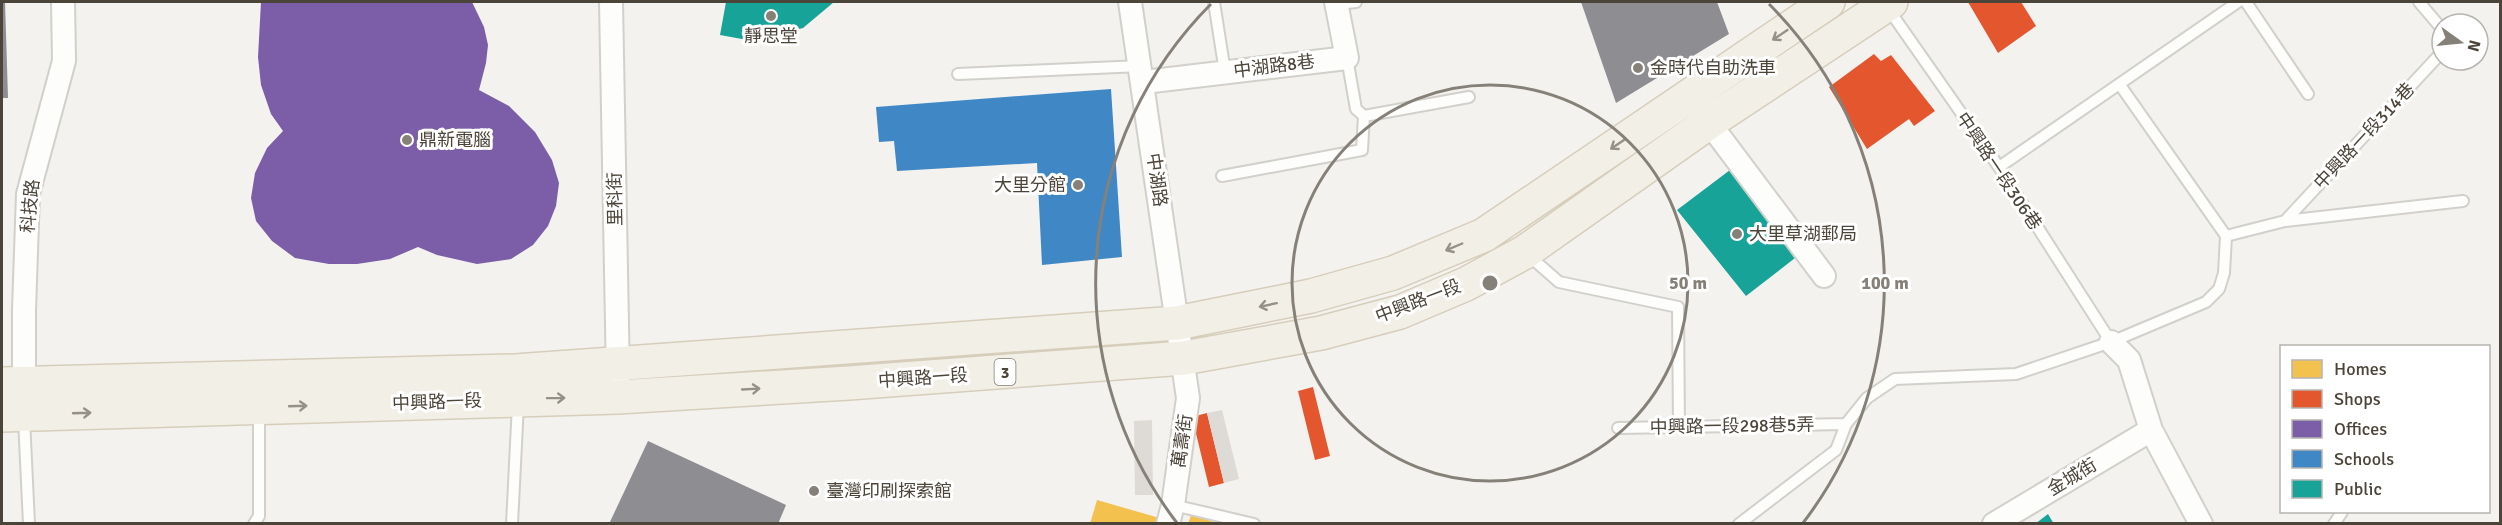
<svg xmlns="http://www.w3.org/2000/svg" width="2502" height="525" viewBox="0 0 2502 525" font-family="Signika,'Noto Sans TC',sans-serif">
  <rect width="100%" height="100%" fill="#f4f2ee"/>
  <path fill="#f2c14e" d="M1097,500L1163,519L1162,524H1090Z
    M1191,515L1217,523V524H1188Z"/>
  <path fill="#e4572e" d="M1968,2H2021L2036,26L1998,53Z
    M1874,54L1881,61L1891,55L1935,111L1914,126L1909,119L1867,149L1829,87Z
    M1313,387L1330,456L1315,460L1298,391Z
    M1207,413L1224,483L1209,487L1192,417Z"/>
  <path fill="#7b5ea7" d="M261,2H472L484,27L488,45L486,63L479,90L509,106L535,132L552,160L559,183L556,206L548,226L533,245L511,259L477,264L437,255L418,247L390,259L357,264H329L295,258L272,241L256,221L251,198L255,173L267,148L283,131L271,114L261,85L258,57Z"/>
  <path fill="#3f88c5" d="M1111,89L1122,257L1042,265L1037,163L897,171L894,141L879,142L876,107Z"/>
  <path fill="#17a398" d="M726,2H834L803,28L753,41L720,35Z
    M1730,170L1795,258L1746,296L1677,210Z
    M2048,514L2054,524H2035Z"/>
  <path fill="#8d8d92" d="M2,2H5L8,98H2Z
    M1581,2H1717L1729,34L1616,103Z
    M648,441L786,505L778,524H609Z"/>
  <path fill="#dedbd6" d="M1222,410L1239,479L1224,483L1207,413Z
    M1152,420L1153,495H1135L1134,421Z"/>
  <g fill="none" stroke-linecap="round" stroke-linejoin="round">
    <g stroke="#d2d0cb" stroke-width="14">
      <path id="service" d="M1214,2L1225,72
        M2246,2L2308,94
        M2419,2L2442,29
        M1337,4L1356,2
        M1887,7L1999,167L2111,342
        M1347,58L1356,109L1364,116L1469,97
        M958,74L1141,66
        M2120,85L2226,236
        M1999,167L2238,2
        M1222,176L1362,150L1364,116
        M2285,221L2442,52
        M2226,236L2285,221L2463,201
        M1527,254L1559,282L1678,307L1679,426
        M24,419L29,524
        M1618,428L1846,424
        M1173,505L1254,524
        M254,524L259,516V411
        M512,524L518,404
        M1739,524L1836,450L1846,424L1867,398L1895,379L2016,374L2111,342L2206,302L2219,289L2224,273L2226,236
        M2334,524L2342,512"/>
    </g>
    <g stroke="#d2d0cb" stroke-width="26">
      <path id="minor" d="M611,2L618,378
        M1130,2L1188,398L1173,505L1168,524
        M1144,82L1347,58L1336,2
        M1701,112L1824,276
        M2111,342L2129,360L2151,430L2201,524
        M24,398V310L28,194L64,61L63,2
        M1994,524L2151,430"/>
    </g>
    <g stroke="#d6cebb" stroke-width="36">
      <path id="primary" d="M2,384L515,371L1177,323L1311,296L1393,273L1484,235L1828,2
        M2,415L618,397L849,383L1184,358L1321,333L1400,312L1466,284L1525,252L1708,123L1891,2"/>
    </g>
    <use href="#service" stroke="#fdfdfc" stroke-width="10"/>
    <use href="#minor" stroke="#fdfdfc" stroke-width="22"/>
    <use href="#primary" stroke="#f2efe6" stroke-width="33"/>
  </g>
  <defs><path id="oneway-shaft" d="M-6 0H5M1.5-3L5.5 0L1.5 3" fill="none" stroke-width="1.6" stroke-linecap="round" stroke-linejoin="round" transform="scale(1.5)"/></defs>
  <g stroke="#969187">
    <use href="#oneway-shaft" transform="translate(1780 35) rotate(146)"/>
    <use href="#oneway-shaft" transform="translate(1618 144) rotate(146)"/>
    <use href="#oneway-shaft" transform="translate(1454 247) rotate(157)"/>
    <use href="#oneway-shaft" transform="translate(1268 305) rotate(168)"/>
    <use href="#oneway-shaft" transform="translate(751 389) rotate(-3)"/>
    <use href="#oneway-shaft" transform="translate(556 398) rotate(-1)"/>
    <use href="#oneway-shaft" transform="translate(298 406) rotate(-2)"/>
    <use href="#oneway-shaft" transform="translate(82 413) rotate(-2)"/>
  </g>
  <g fill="none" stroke="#868178" stroke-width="3">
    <circle cx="1490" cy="283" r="198"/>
    <path d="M1177 523A395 395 0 0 1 1211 4M1769 4A395 395 0 0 1 1803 523"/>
  </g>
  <g fill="#868178" stroke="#fff" stroke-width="2">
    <circle cx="771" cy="16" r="6"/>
    <circle cx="1638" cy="68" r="6"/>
    <circle cx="407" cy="140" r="6"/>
    <circle cx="1078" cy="185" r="6"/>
    <circle cx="1737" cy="234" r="6"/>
    <circle cx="814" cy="491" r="6"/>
  </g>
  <g text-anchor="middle" stroke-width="6" stroke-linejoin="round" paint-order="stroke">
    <rect fill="#fff" stroke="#817c74" stroke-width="1.5" x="994.5" y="359" width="21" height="26" rx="4.5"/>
    <g font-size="16" font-weight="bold" fill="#4b4439">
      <text x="1005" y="378">3</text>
    </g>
    <g font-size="18" fill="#4b4439" stroke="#fff" text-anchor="start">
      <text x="771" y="42" text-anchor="middle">靜思堂</text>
      <text x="1650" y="74">金時代自助洗車</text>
      <text x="419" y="146">鼎新電腦</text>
      <text x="1066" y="191" text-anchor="end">大里分館</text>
      <text x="1749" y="240">大里草湖郵局</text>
      <text x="826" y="497">臺灣印刷探索館</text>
    </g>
    <g font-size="18" fill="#4b4439" stroke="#fff">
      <text transform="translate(1274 66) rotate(-7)" y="6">中湖路8巷</text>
      <text transform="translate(2364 136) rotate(-47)" y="6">中興路一段314巷</text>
      <text transform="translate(1999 171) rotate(56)" y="6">中興路一段306巷</text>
      <text transform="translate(1157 180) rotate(82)" y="6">中湖路</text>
      <text transform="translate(615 199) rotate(-91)" y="6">里科街</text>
      <text transform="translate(30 206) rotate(-84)" y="6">科技路</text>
      <text transform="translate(1418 301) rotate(-21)" y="6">中興路一段</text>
      <text transform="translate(923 378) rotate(-4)" y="6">中興路一段</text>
      <text transform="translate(437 402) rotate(-2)" y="6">中興路一段</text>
      <text transform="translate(1732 426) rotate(-1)" y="6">中興路一段298巷5弄</text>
      <text transform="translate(1182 441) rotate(-82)" y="6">萬壽街</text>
      <text transform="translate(2072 477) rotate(-31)" y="6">金城街</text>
    </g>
  </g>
  <circle cx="1490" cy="283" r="9" fill="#868178" stroke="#fff" stroke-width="3"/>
  <g font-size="18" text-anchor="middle" font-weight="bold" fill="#868178" stroke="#fff" stroke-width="6" stroke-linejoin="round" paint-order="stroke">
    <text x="1688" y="289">50 m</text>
    <text x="1885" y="289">100 m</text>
  </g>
  <rect width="2502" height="525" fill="none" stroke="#4b4439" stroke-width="6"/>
  <rect x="2280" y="345" width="210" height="168" fill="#ffffff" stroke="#b7b4b0" stroke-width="1.5"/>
  <rect x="2292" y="360" width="30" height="18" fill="#f2c14e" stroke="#b7b4b0" stroke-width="1.5"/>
  <text x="2334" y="375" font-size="18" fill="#4b4439">Homes</text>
  <rect x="2292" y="390" width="30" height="18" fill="#e4572e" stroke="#b7b4b0" stroke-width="1.5"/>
  <text x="2334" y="405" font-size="18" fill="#4b4439">Shops</text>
  <rect x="2292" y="420" width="30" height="18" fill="#7b5ea7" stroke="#b7b4b0" stroke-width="1.5"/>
  <text x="2334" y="435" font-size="18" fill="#4b4439">Offices</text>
  <rect x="2292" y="450" width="30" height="18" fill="#3f88c5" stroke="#b7b4b0" stroke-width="1.5"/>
  <text x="2334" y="465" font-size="18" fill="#4b4439">Schools</text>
  <rect x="2292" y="480" width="30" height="18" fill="#17a398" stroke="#b7b4b0" stroke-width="1.5"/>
  <text x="2334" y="495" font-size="18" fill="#4b4439">Public</text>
  <g transform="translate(2460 42) rotate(105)"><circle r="28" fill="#ffffff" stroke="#b7b4b0" stroke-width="1.5"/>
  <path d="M0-4.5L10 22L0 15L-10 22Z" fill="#868178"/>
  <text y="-9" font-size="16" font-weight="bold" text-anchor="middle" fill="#4b4439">N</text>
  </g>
</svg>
